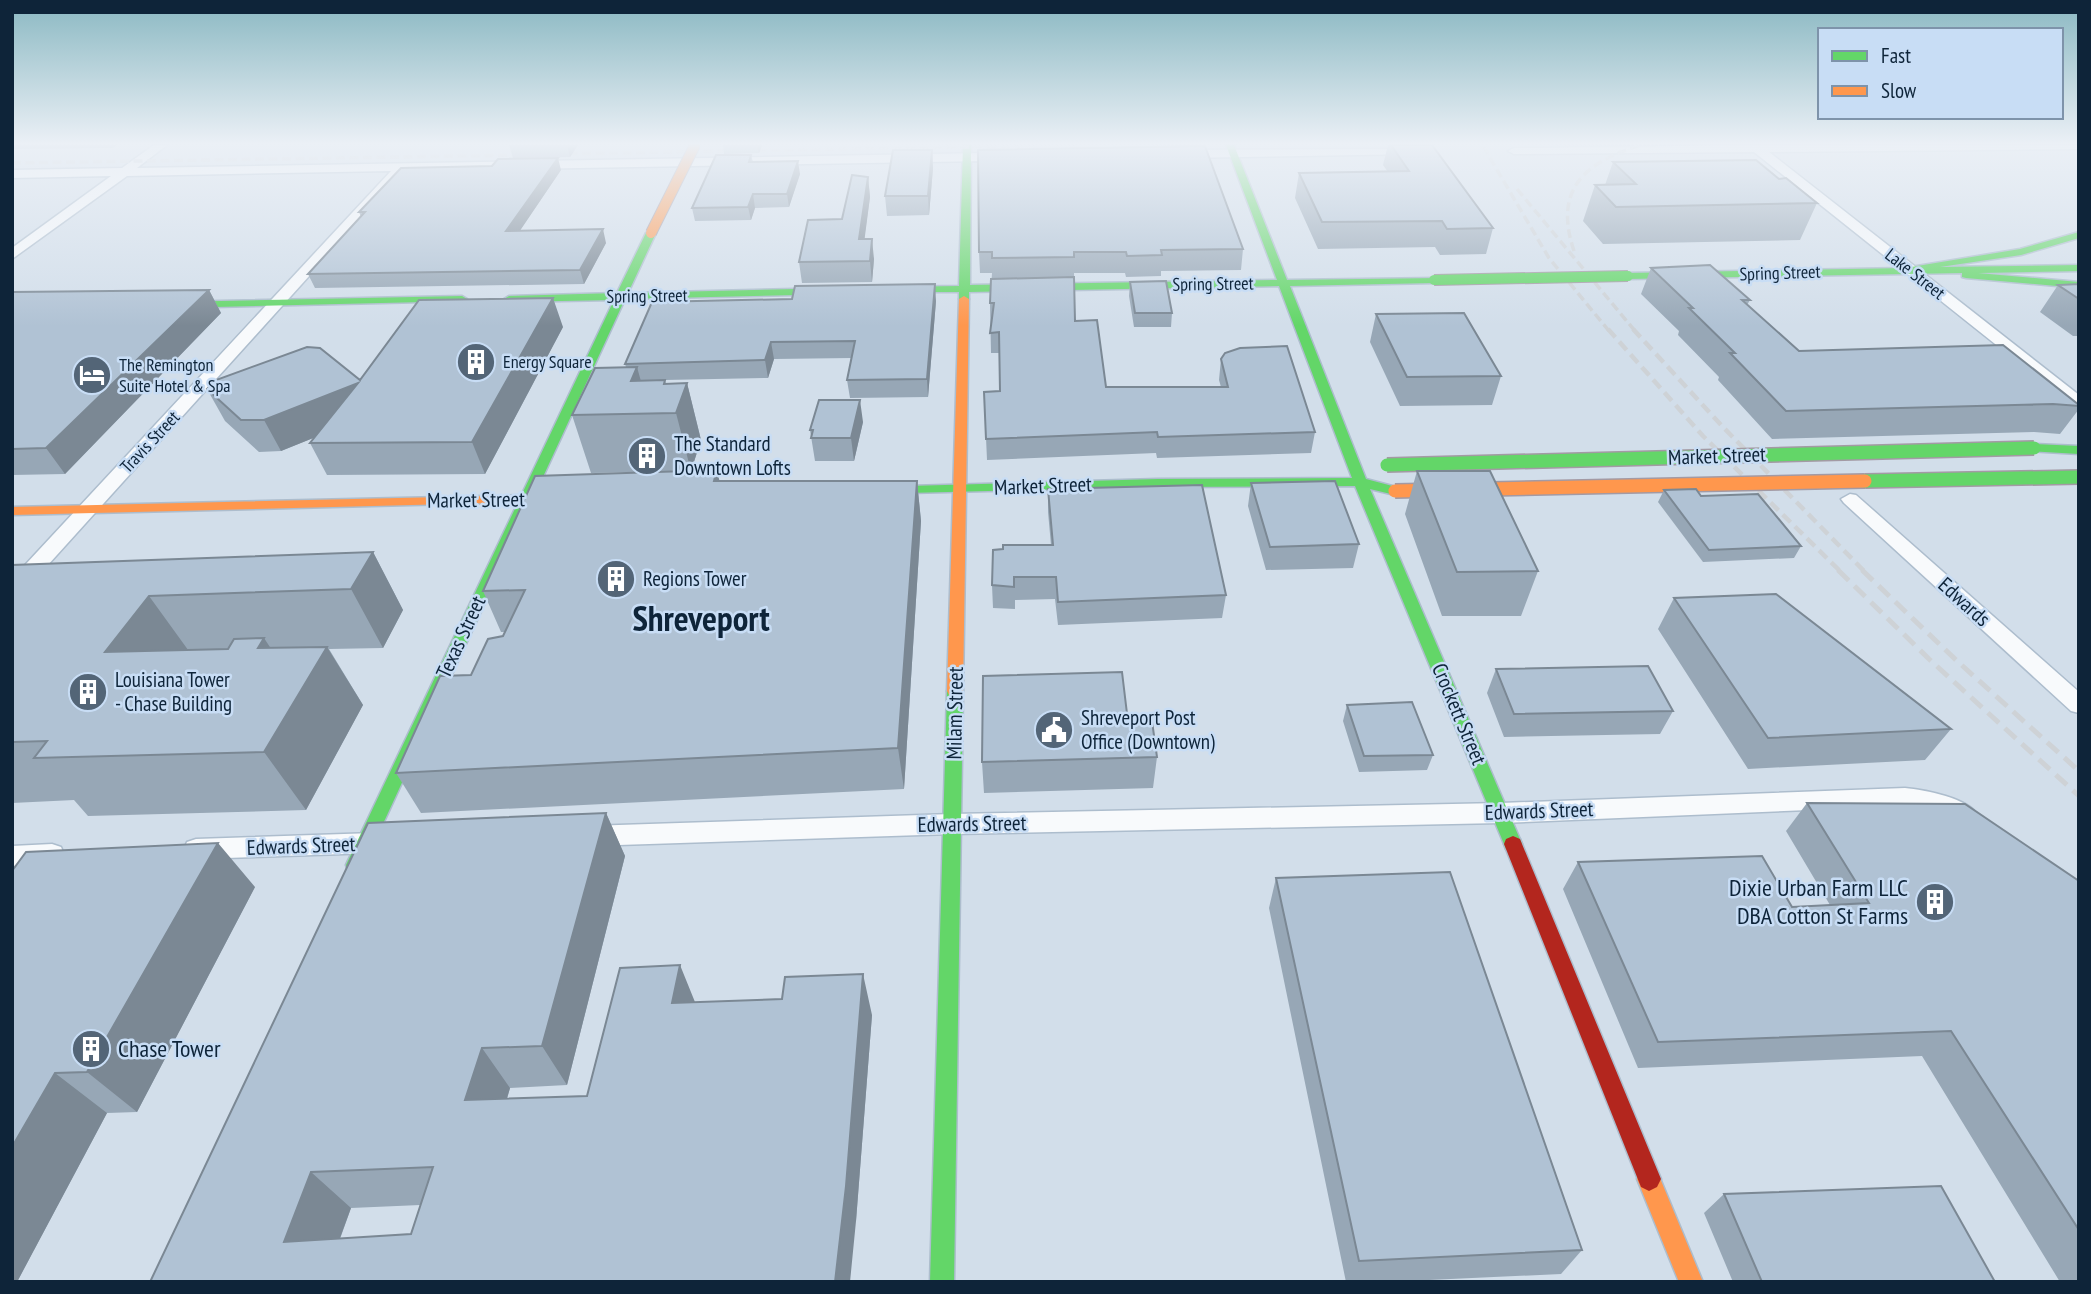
<svg xmlns="http://www.w3.org/2000/svg" width="2091" height="1294" viewBox="0 0 2091 1294" font-family="'PT Sans Narrow',sans-serif">
  <rect width="100%" height="100%" fill="#d2deea"/>
  <g fill="none" stroke-linecap="round" stroke-linejoin="round">
    <g stroke="#adbdcd" stroke-width="3">
      <path id="street" d="M154,145H167L137,168L986,153L992,157L986,161L404,171L19,597L12,599V579L391,171L127,176L12,259V248L111,176L12,178V170L122,168Z
        M1754,145H2079V149L1769,152L2079,395V408L2073,406L1754,152L1514,154L1508,151L1514,148Z
        M1413,149L1419,152L1417,154L1180,158L1174,154L1180,150Z
        M1850,494L1856,495L2079,692V713L2071,711L1844,503L1841,499Z
        M1905,788C1925,790 1969,798 1978,816L1975,823L1966,826L1929,810L1905,806L1501,823L952,834L588,846L579,843L576,836L579,829L588,826L952,814L1501,803Z
        M374,833L383,836L386,843L383,850L374,853L196,859L187,856L184,849L187,842L196,839Z
        M52,844L61,847L64,854L61,861L12,866V846Z"/>
    </g>
    <g stroke="#adbdcd" stroke-width="3">
      <path id="fast" d="M963,145H971L970,285L1277,280L1226,145H1234L1287,280L1438,278V282L1434,283L1290,286L1366,479L1400,488L1402,491L1395,495L1370,489L1522,844L1520,849L1513,852L1506,849L1504,844L1355,486L1158,487L867,494L865,491L872,487L1158,479L1352,478L1279,286L969,292V299L964,302L959,299V292H886V288L890,287L959,286Z
        M651,230L656,233L628,293L840,288L845,291L840,294L625,299L364,865L362,871L355,873L348,871L346,865L614,300L509,302L504,299L509,296L617,293L646,233Z
        M2079,232V238L2021,255L1940,267L2079,265V271L1978,273L2079,282V288L1966,278L1962,277V273L1628,279L1623,276L1628,273L1905,268L2020,249Z
        M462,296L467,299L466,301L173,308L168,305L173,302Z
        M2034,444L2079,446V454L2029,451V445Z
        M955,685L961,687L963,691L954,1282H930L947,691L949,687Z"/>
    </g>
    <g stroke="#adbdcd" stroke-width="3">
      <path id="slow" d="M964,296L969,299L963,691L961,695H949L947,691L959,299Z
        M570,494L575,495L577,498L575,501L12,515V507Z
        M1649,1167L1657,1171L1703,1282H1679L1637,1179L1641,1171Z"/>
    </g>
    <g stroke="#adbdcd" stroke-width="3">
      <path id="jam" d="M1513,836L1520,839L1522,844L1661,1179L1657,1187L1649,1191L1641,1187L1504,844L1506,839Z"/>
    </g>
    <use href="#street" fill="#f8fafc" fill-rule="evenodd"/>
    <use href="#fast" fill="#63d668" fill-rule="evenodd"/>
    <use href="#slow" fill="#ff974d" fill-rule="evenodd"/>
    <use href="#jam" fill="#b3261e" fill-rule="evenodd"/>
    <path stroke="#ced2d6" stroke-width="3.5" stroke-dasharray="9 4.5" stroke-linecap="butt" d="M1483,146L1549,258L1609,331
      M555,154L1078,145
      M12,163L530,155
      M1517,189L1635,331
      M1574,251C1553,189 1585,162 1641,145"/>
    <path stroke="#ced2d6" stroke-width="4.5" stroke-dasharray="11 6" stroke-linecap="butt" d="M1608,329L1703,436L1840,571
      M1633,329L1722,426L1864,571"/>
    <path stroke="#ced2d6" stroke-width="5" stroke-dasharray="15 8" stroke-linecap="butt" d="M1838,570L1929,659L2079,796
      M1862,570L1956,660L2079,771"/>
    <g stroke="#a39aa4" stroke-width="12" stroke-linecap="butt">
      <path id="fast-bridge-far1" d="M1434,280L1628,276"/>
    </g>
    <g stroke="#a39aa4" stroke-width="16" stroke-linecap="butt">
      <path id="fast-bridge" d="M1387,465L2034,448
        M1865,481L2079,477"/>
    </g>
    <g stroke="#a39aa4" stroke-width="12" stroke-linecap="butt">
      <path id="slow-bridge-far1" d="M651,233L695,145"/>
    </g>
    <g stroke="#a39aa4" stroke-width="16" stroke-linecap="butt">
      <path id="slow-bridge" d="M1395,491L1865,481"/>
    </g>
    <use href="#fast-bridge-far1" stroke="#63d668" stroke-width="10"/>
    <use href="#fast-bridge" stroke="#63d668" stroke-width="13"/>
    <use href="#slow-bridge-far1" stroke="#ff974d" stroke-width="10"/>
    <use href="#slow-bridge" stroke="#ff974d" stroke-width="13"/>
  </g>
  <path fill="#97a7b6" fill-rule="evenodd" d="M12,145H117L113,148L12,149Z
    M509,145H578L570,157L513,158Z
    M723,145H762L759,153L724,154Z
    M1388,145H1432L1493,228L1486,254L1440,255L1435,247L1318,249L1295,198L1299,173L1388,172L1383,165Z
    M932,150L933,168L929,215L887,216L885,196Z
    M751,155L753,162L800,174L789,207L755,208L751,220L695,221L692,208Z
    M1613,162L1779,179L1817,203L1800,240L1603,244L1583,221L1595,185H1605Z
    M561,170L520,230L606,243L584,284L315,288L308,274L361,217L359,212Z
    M868,177L870,197L864,239L874,259L872,282L802,283L799,262L842,219Z
    M1243,249L1241,270L1161,271V276L1126,277L1125,273H1074L1075,321L1106,387H1221L1219,380L1221,359L1315,432L1311,453L1157,458L1156,453L987,460L984,392L1000,391L999,353H991L990,303L992,273H980L979,252Z
    M1651,268L1750,300L1747,305L1799,351L2079,405V409L2060,434L2034,432L1772,439L1718,380L1719,377L1678,335L1679,331L1641,294Z
    M1130,282L1172,313L1171,327H1134L1129,296Z
    M2079,284V336H2073L2040,312L2058,285Z
    M209,290L221,313L65,474L12,475V292Z
    M936,301L928,397L850,398L847,380L851,358L774,359L768,378L665,380L666,384L687,383L701,440L691,471L591,473L572,415L626,367L625,364Z
    M1376,314L1501,376L1492,405L1400,406L1370,342Z
    M563,327L485,474L327,475L310,443L313,438L281,451L259,452L225,421L207,389L360,380Z
    M863,422L854,461H815L810,430Z
    M1417,471L1538,571L1521,616H1442L1405,514Z
    M719,481H917L921,521L904,789L421,813L396,773L471,675L503,636L505,632H501L483,591Z
    M1251,483L1359,544L1353,568L1266,570L1248,506Z
    M1048,489L1226,595L1222,618L1058,625L1055,599L1015,600V609L993,608L992,585L1051,545L1048,512Z
    M1664,490L1701,496L1801,546L1794,558L1703,562L1658,502Z
    M373,552L403,610L383,648L329,649L363,705L306,810L88,816L74,800L12,803V565Z
    M1674,598L1951,729L1925,760L1748,769L1658,629Z
    M1496,669L1673,711L1660,734L1504,737L1487,693Z
    M1347,705L1433,755L1427,770L1359,772L1343,721Z
    M1128,722L1157,757L1153,788L984,793L982,762Z
    M1807,803L2079,881V1282H2060L1922,1056L1638,1068L1563,889L1578,862L1792,907L1830,905L1786,831Z
    M606,813L625,856L567,1085L510,1088L507,1099L587,1096L695,1002L872,1015L856,1221L150,1282ZM420,1205L411,1234L340,1239L351,1208Z
    M12,871L255,887L137,1112L107,1113L17,1282Z
    M1276,878L1582,1250L1561,1274L1386,1282H1346L1269,908Z
    M1724,1194L1995,1282H1733L1704,1213Z"/>
  <path fill="#7b8894" d="M567,145H578L570,157Z
    M757,145H762L759,153Z
    M932,150L933,168L929,215L928,196Z
    M558,158L561,170L511,244L506,231Z
    M798,161L800,174L789,207L787,194Z
    M868,177L870,197L862,259L859,239Z
    M753,194L755,208L751,220L748,207Z
    M603,229L606,243L584,284L580,270Z
    M872,239L874,259L872,282L870,261Z
    M935,284L936,301L928,397L927,379Z
    M209,290L221,313L65,474L46,448Z
    M553,298L563,327L485,474L472,442Z
    M771,342L774,359L768,378L765,360Z
    M637,367L650,414L631,381Z
    M358,383L373,414L281,451L264,420Z
    M687,383L701,440L691,471L676,413Z
    M860,400L863,422L854,461L851,438Z
    M717,470L726,510L714,481Z
    M917,481L921,521L904,789L898,748Z
    M373,552L403,610L383,648L351,589Z
    M149,596L191,654L105,652Z
    M264,638L300,693L327,647L363,705L306,810L264,752L258,648Z
    M606,813L625,856L567,1085L542,1046Z
    M218,843L255,887L137,1112L87,1072Z
    M680,965L697,1007L672,1003Z
    M863,974L872,1015L856,1221L850,1282H835Z
    M482,1048L510,1088L495,1138L465,1100Z
    M55,1073L107,1113L17,1282H12V1147Z
    M311,1172L351,1208L326,1276L284,1242Z"/>
  <path fill="#b0c2d4" stroke="#7b8894" stroke-width="2" fill-rule="evenodd" d="M1391,145H1432L1493,228L1447,229L1442,221L1322,222L1299,173L1409,171Z
    M1205,146L1243,249L1161,250L1162,255L1127,256L1126,252H1074V257L992,258V252H979L978,150Z
    M893,150H932L928,196H885Z
    M716,155H751L749,162L798,161L787,194H753L748,207L692,208Z
    M558,158L506,231L603,229L580,270L308,274L365,212H359L401,168L492,166L498,159Z
    M1756,160L1779,179L1786,178L1817,203L1616,207L1595,185L1636,184L1613,162Z
    M852,175L868,177L859,239H872L870,261L799,262L808,220L842,219Z
    M1710,265L1750,300H1742L1799,351L2003,345L2079,405V406L2053,404L1786,411L1730,353H1735L1689,308H1693L1651,268Z
    M1074,277L1075,321L1097,320L1106,387H1228L1221,359L1225,353L1240,348L1287,346L1315,432L1158,437L1157,432L986,439L984,392L1000,391L999,332L990,333L994,303H990L991,279Z
    M1166,281L1172,313H1135L1130,282Z
    M935,284L927,379L847,380L855,341L771,342L765,360L625,364L652,302L792,299L795,286Z
    M2079,284V299L2058,285Z
    M209,290L46,448L12,449V292Z
    M553,298L472,442L310,443L358,383L264,420H241L207,389L216,380L307,347L320,348L360,380L419,300Z
    M1464,313L1501,376L1407,377L1376,314Z
    M637,367L631,381L665,380L664,384L687,383L676,413L572,415L595,368Z
    M819,400H860L851,438H811L813,430H810Z
    M717,470L714,481H917L898,748L396,773L440,676L471,675L488,639L503,636L525,590L483,591L535,476Z
    M1417,471H1490L1538,571L1457,572Z
    M1335,481L1359,544L1270,547L1251,483Z
    M1202,485L1226,595L1058,602L1056,577H1014V587L992,585L993,550L1003,549V545H1053L1048,489Z
    M1696,489L1701,496L1758,494L1801,546L1709,550L1664,490Z
    M373,552L351,589L149,596L105,652L228,649L234,639L264,638L258,648L327,647L264,752L34,758L47,741L12,742V565Z
    M1776,594L1951,729L1768,738L1674,598Z
    M1648,666L1673,711L1514,714L1496,669Z
    M1122,672L1128,722L1152,721L1157,757L982,762L983,676Z
    M1412,702L1433,755L1364,756L1347,705Z
    M1807,803L1965,804L2079,881V1230L1951,1031L1658,1042L1578,862L1762,856L1792,907L1869,903Z
    M606,813L542,1046L482,1048L465,1100L587,1096L620,968L680,965L672,1003L782,999L785,977L863,974L846,1186L835,1282H150L368,823ZM433,1167L411,1234L284,1242L311,1172Z
    M218,843L87,1072L55,1073L12,1147V871L26,852Z
    M1450,872L1582,1250L1359,1261L1276,878Z
    M1941,1186L1995,1282H1762L1724,1194Z"/>
  <linearGradient id="sky" x2="0" y2="1"><stop stop-color="#8ab8c2"/><stop offset="0.44" stop-color="#ebf0f6"/><stop offset="1" stop-color="#ebf0f6" stop-opacity="0"/></linearGradient>
  <rect width="2091" height="326" fill="url(#sky)"/>
  <defs>
    <g id="building-disc" transform="scale(2.0125)"><circle r="9.5" fill="#536577" stroke="#c8ddf5"/><path d="M-4-6H4V6H1V3H-1V6H-4ZM-2.5-4.3h1.7v1.8h-1.7ZM.8-4.3h1.7v1.8H.8ZM-2.5-1h1.7V.8h-1.7ZM.8-1h1.7V.8H.8Z" fill="#fff"/></g>
    <g id="hotel-disc" transform="scale(2.0125)"><circle r="9.5" fill="#536577" stroke="#c8ddf5"/><path d="M-6-4.5h1.5V1H6V5H4.5V3h-9V5H-6ZM-4 0a1.8 1.8 0 1 1 3.6 0ZM.5 0V-2.5h3Q6-2.5 6 0Z" fill="#fff"/></g>
    <g id="civic-disc" transform="scale(2.0125)"><circle r="9.5" fill="#536577" stroke="#c8ddf5"/><path d="M-.6-6.5H3V-4.5H.6V-3L4-1V1h2V6H-6V1h2V-1L-.6-3ZM-1.2 2.5V6h2.4V2.5Z" fill="#fff"/></g>
  </defs>
  <g fill-rule="evenodd">
    <use href="#building-disc" x="476" y="362"/>
    <use href="#hotel-disc" x="92" y="375"/>
    <use href="#building-disc" x="647" y="456"/>
    <use href="#building-disc" x="616" y="579"/>
    <use href="#building-disc" x="88" y="692"/>
    <use href="#civic-disc" x="1054" y="730"/>
    <use href="#building-disc" x="1935" y="902"/>
    <use href="#building-disc" x="91" y="1049"/>
  </g>
  <g text-anchor="middle" stroke-width="5" stroke-linejoin="round" paint-order="stroke">
    <g font-size="18" fill="#0e2439" stroke="#c8ddf5">
      <text transform="translate(1780 273) rotate(-2)" y="6">Spring Street</text>
      <text transform="translate(1915 274) rotate(38)" y="6">Lake Street</text>
      <text transform="translate(1213 284) rotate(-1)" y="6">Spring Street</text>
      <text transform="translate(647 296) rotate(-1)" y="6">Spring Street</text>
      <text transform="translate(150 442) rotate(-47)" y="6">Travis Street</text>
    </g>
    <g font-size="18" fill="#0e2439" stroke="#c8ddf5" text-anchor="start">
      <text x="503" y="368">Energy Square</text>
      <text x="119" y="371">The Remington<tspan x="119" dy="21">Suite Hotel &amp; Spa</tspan></text>
    </g>
    <g font-size="21" fill="#0e2439" stroke="#c8ddf5" text-anchor="start">
      <text x="674" y="451">The Standard<tspan x="674" dy="24">Downtown Lofts</tspan></text>
      <text x="643" y="586">Regions Tower</text>
      <text x="115" y="687">Louisiana Tower<tspan x="115" dy="24">- Chase Building</tspan></text>
      <text x="1081" y="725">Shreveport Post<tspan x="1081" dy="24">Office (Downtown)</tspan></text>
    </g>
    <g font-size="21" fill="#0e2439" stroke="#c8ddf5">
      <text transform="translate(1717 456) rotate(-2)" y="7">Market Street</text>
      <text transform="translate(1043 486) rotate(-2)" y="7">Market Street</text>
      <text transform="translate(476 500) rotate(-1)" y="7">Market Street</text>
      <text transform="translate(1964 602) rotate(42)" y="7">Edwards</text>
      <text transform="translate(461 637) rotate(-65)" y="7">Texas Street</text>
      <text transform="translate(955 713) rotate(-89)" y="7">Milam Street</text>
      <text transform="translate(1459 714) rotate(67)" y="7">Crockett Street</text>
      <text transform="translate(1539 811) rotate(-2)" y="7">Edwards Street</text>
      <text transform="translate(972 824) rotate(-1)" y="7">Edwards Street</text>
      <text transform="translate(301 846) rotate(-2)" y="7">Edwards Street</text>
    </g>
    <g font-size="24" fill="#0e2439" stroke="#c8ddf5" text-anchor="end">
      <text x="1908" y="896">Dixie Urban Farm LLC<tspan x="1908" dy="28">DBA Cotton St Farms</tspan></text>
      <text x="118" y="1057" text-anchor="start">Chase Tower</text>
    </g>
    <g font-size="35" font-weight="bold" fill="#0e2439" stroke="#c8ddf5">
      <text x="701" y="631">Shreveport</text>
    </g>
  </g>
  <rect width="2091" height="1294" fill="none" stroke="#0e2439" stroke-width="28"/>
  <rect x="1818" y="28" width="245" height="91" fill="#c8ddf5" stroke="#7e93aa" stroke-width="2"/>
  <rect x="1832" y="51" width="35" height="10" fill="#63d668" stroke="#7e93aa" stroke-width="2"/>
  <text x="1881" y="63" font-size="21" fill="#0e2439">Fast</text>
  <rect x="1832" y="86" width="35" height="10" fill="#ff974d" stroke="#7e93aa" stroke-width="2"/>
  <text x="1881" y="98" font-size="21" fill="#0e2439">Slow</text>
</svg>
